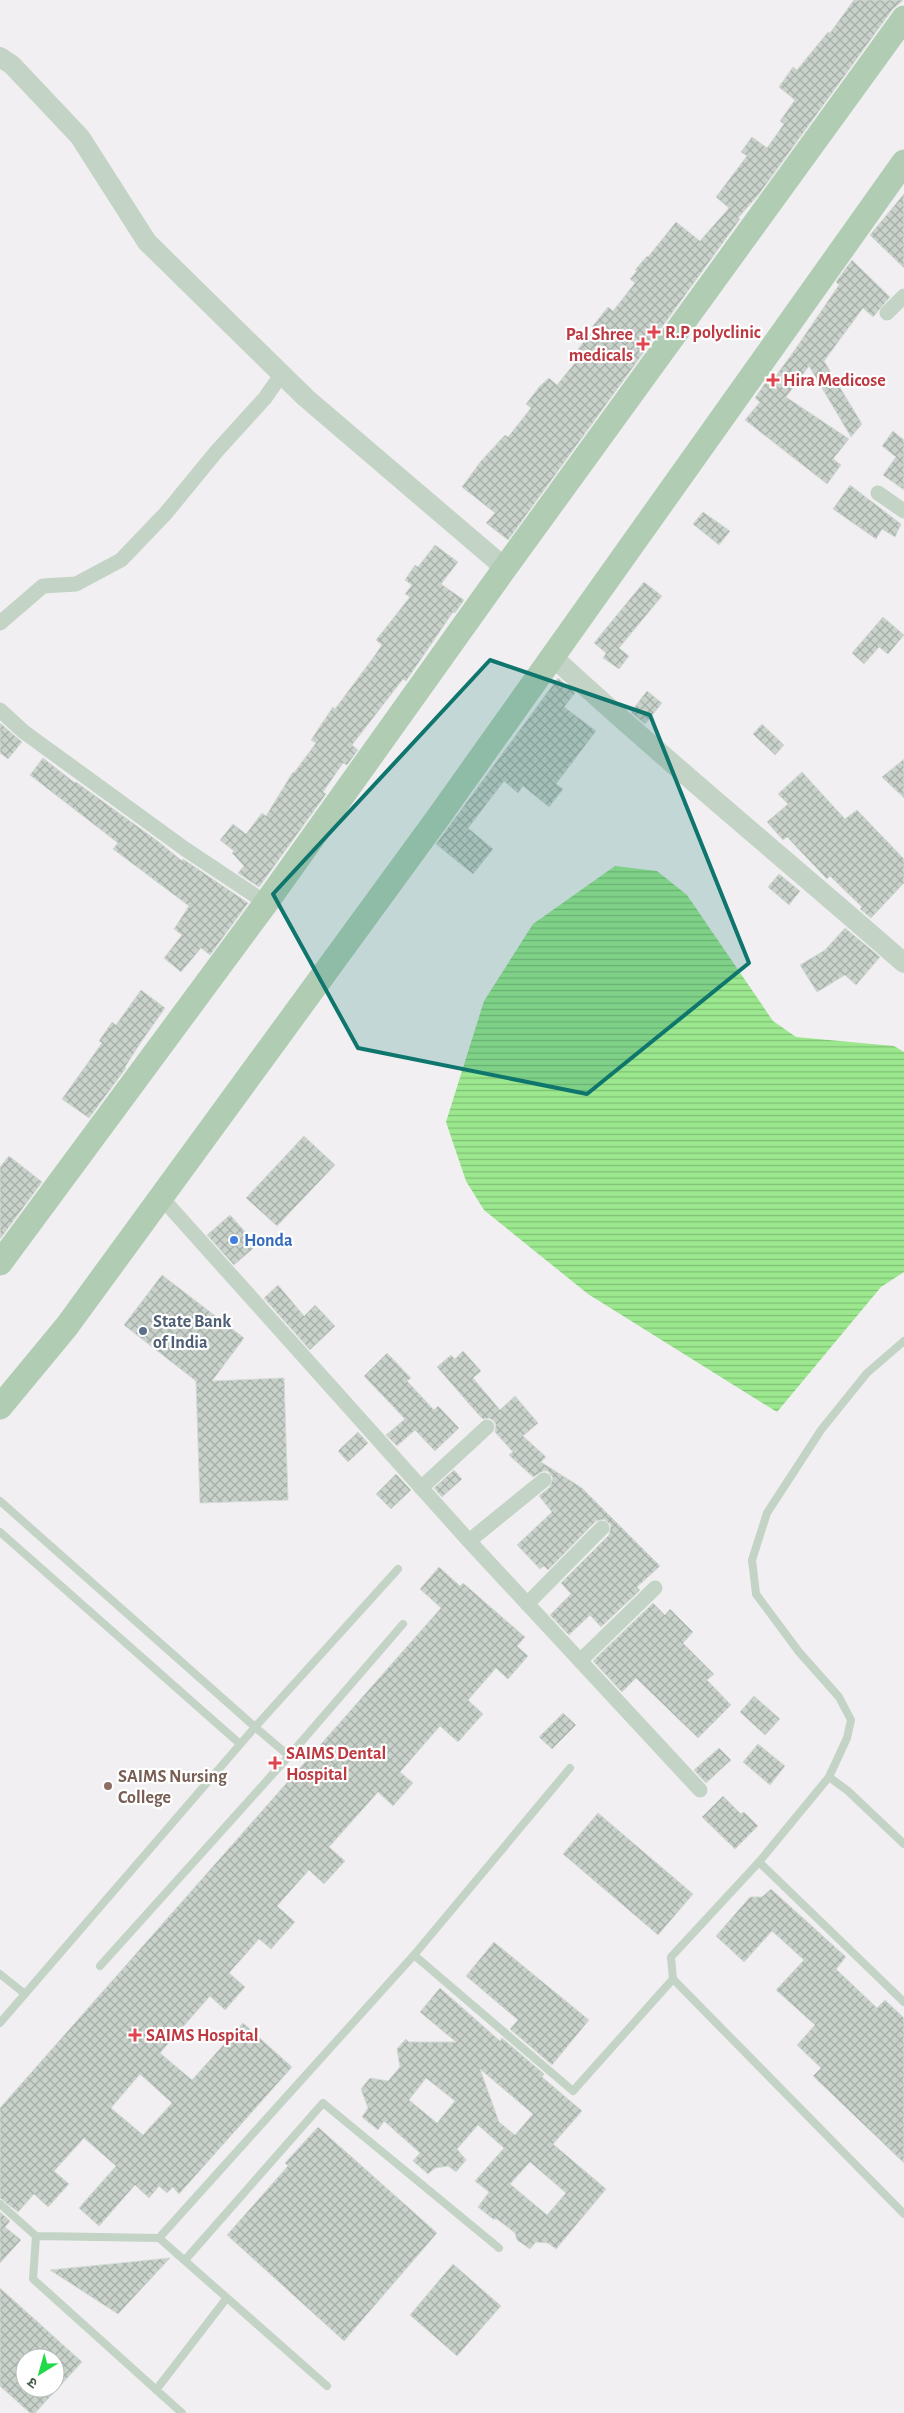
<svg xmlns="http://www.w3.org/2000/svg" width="904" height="2413" viewBox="0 0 904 2413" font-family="'Alegreya Sans','Noto Sans Devanagari',sans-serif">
  <defs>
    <pattern id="water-rules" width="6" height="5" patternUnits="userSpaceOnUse" patternTransform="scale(1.25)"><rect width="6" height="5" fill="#9be88e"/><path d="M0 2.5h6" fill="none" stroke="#80bf76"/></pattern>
    <pattern id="building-cross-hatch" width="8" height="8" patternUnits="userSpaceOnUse" patternTransform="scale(1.25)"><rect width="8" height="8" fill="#c9d1cb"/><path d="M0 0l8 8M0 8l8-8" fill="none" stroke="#a5ada7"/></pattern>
  </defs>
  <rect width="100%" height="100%" fill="#f1eff1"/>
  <path fill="url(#water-rules)" d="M615,866L657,871L687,895L773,1021L796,1037L894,1046L904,1052V1272L881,1287L777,1412L588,1294L484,1210L466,1181L446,1122L484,1001L533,924Z"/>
  <path fill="url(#building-cross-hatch)" stroke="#d3dad6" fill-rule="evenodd" d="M854,0H903L892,10L759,194L738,218L740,219L508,540L486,523L495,513L462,487L481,461L505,435L508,437L531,408L526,404L540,386L549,378L557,385L583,353L578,349L594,329L592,327L608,307L613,311L635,283L630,279L637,271L635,270L647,256L648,257L676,222L700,241L729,208L716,197L747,156L741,152L752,137L767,148L784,124L780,121L795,100L779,87L793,67L797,70L828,32L830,33Z
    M904,194V268L870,235Z
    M852,260L890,297L873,317L863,308L824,361L862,424L851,437L809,366L786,397L849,439L833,459L841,465L827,484L745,420L760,402L755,398L766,382L769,385L792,354L839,285L836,282Z
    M893,431L904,440V490L883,475L896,457L882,446Z
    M850,485L901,524L895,537L882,529L876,539L833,509Z
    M703,512L730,531L719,545L693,524Z
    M435,545L458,562L441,584L464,600L455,613L453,612L406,681L403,679L352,745L358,750L347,765L343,763L323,792L326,794L259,887L238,873L244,866L232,853L234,851L220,840L233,824L246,834L262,813L266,816L293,772L294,773L316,743L311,740L333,707L335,709L373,658L382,645L376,640L410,597L405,594L412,585L405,580L415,565L418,567Z
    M644,582L662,596L619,648L629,656L619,669L603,658L606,653L594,643Z
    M883,617L904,635L888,654L879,647L864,664L852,653Z
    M558,678L575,693L564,707L596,731L556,784L563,789L549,807L523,786L518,793L504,781L468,828L493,849L473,874L436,844Z
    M647,691L662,703L645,724L631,712Z
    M0,723L22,742L8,759L0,753Z
    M762,724L784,745L775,755L753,734Z
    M43,758L75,783L76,782L159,842L182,861L183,859L248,903L210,955L201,948L181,972L164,958L182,935L174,929L189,906L113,849L118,843L30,775Z
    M904,759V798L882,777Z
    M802,772L845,819L857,810L904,859V883L871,918L860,909L862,907L830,876L827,879L787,837L783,840L767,822L788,804L778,794Z
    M779,874L800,891L789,905L768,887Z
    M845,928L880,957L856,985L845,975L817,992L800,965L825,950Z
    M141,990L165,1008L141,1042L125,1067L126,1068L89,1118L62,1099L102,1043L99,1041L112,1022L116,1025Z
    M304,1136L335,1165L277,1226L246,1198Z
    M9,1156L42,1182L0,1239V1167Z
    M230,1215L257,1245L234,1265L207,1235Z
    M162,1275L244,1338L212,1381L284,1378L288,1500L200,1503L196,1381L124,1325Z
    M278,1285L304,1316L315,1305L335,1326L310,1350L264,1298Z
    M463,1351L481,1371L473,1378L500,1410L515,1396L538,1423L523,1436L546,1457L541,1462L582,1488L660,1566L637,1587L640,1590L601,1627L590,1615L569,1635L550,1615L571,1594L561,1583L609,1535L611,1525L604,1519L596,1521L548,1570L544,1566L540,1569L517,1545L552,1512L539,1496L550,1487L553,1478L548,1471H543L533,1477L509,1455L513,1452L495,1432L496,1425L494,1421L489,1418L483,1419L478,1414L437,1367L451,1355L455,1359Z
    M387,1353L411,1378L407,1381L434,1410L438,1406L459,1428L435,1451L415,1430L397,1446L386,1435L405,1419L364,1376Z
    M358,1432L368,1443L348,1462L338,1451Z
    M454,1470L462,1479L442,1497L434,1488Z
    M396,1474L411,1490L391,1509L376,1494Z
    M439,1567L460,1586L463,1583L525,1637L517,1646L528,1656L508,1679L496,1668L468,1700L483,1714L458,1742L440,1726L400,1772L413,1783L393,1806L378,1792L329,1847L345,1861L324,1884L309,1870L277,1906L295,1922L271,1949L259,1939L229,1973L245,1987L225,2010L210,1996L160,2053L192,2080L243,2023L292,2067L179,2194L173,2187L167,2193L159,2186L149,2198L135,2185L99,2226L79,2208L116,2166L84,2138L54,2171L69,2184L48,2207L34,2194L18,2212L0,2198V2108L441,1608L420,1589ZM140,2074L172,2103L143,2135L111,2108Z
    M653,1603L665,1615L670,1609L693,1632L683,1643L714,1674L707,1680L731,1705L698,1738L636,1678L622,1692L593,1661Z
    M754,1696L780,1719L765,1735L740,1712Z
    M563,1713L576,1725L552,1749L539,1737Z
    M758,1744L785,1766L770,1785L743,1762Z
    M719,1748L731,1760L706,1783L694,1770Z
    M723,1796L741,1814L744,1812L758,1826L735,1849L702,1817Z
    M598,1813L693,1894L658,1935L563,1854Z
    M771,1889L846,1957L836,1969L877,2008L885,2000L904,2018V2163L813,2076L821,2068L797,2045L815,2025L776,1990L804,1960L772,1931L744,1962L716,1936L750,1897H762Z
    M494,1942L589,2020L552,2065L510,2029L518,2020L466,1976Z
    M440,1988L500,2041L502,2038L544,2074L542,2077L582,2111L553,2144L606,2189L556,2249L548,2243L536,2242L530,2249L517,2240L515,2233L497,2219H493L478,2207L489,2192L475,2181L504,2148L478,2125L457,2149L466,2160L456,2172L448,2166L435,2168L428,2174L413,2161L420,2153L384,2121L378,2130L362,2117L368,2108L361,2089L370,2078L388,2081L400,2067L397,2049L406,2039L409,2042H456L420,2012ZM480,2069L533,2114L515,2135L499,2122ZM426,2078L455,2101L437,2123L409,2100ZM530,2162L566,2193L547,2215L510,2184Z
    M318,2127L437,2233L344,2341L227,2235L288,2166L285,2163Z
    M0,2212L10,2221L5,2227L21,2240L0,2263Z
    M170,2258L118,2314L50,2270L101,2265Z
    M453,2264L501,2306L457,2356L410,2315Z
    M0,2288L82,2362L35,2413H30L0,2386ZM25,2358H55V2388H25Z"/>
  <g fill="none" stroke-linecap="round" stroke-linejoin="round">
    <path stroke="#c3d3c5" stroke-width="8" d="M904,1341L867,1373L821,1430L767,1513L752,1560L756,1594L799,1652L839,1697L851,1720L847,1738L829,1777L759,1862L671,1957L673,1979L904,2214
      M0,1501L255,1727L398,1569
      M0,1532L240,1744
      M829,1777L848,1791L904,1844
      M759,1862L904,2002
      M414,1955L573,2091L673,1979
      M100,1966L289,1756L403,1624
      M0,1974L25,1994
      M0,2023L255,1727L289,1756
      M0,2204L36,2236L33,2279L182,2413
      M36,2236L159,2238L414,1955L570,1768
      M159,2238L327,2386
      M185,2260L323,2103L499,2248
      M156,2390L226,2299"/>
    <path stroke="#c3d3c5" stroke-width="15" d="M887,313L904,296
      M878,493L904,511
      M0,623L43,586L76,584L121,560L166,513L216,452L265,398L281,375
      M0,710L24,732L185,849L266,903
      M161,1197L469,1541L700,1790
      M421,1488L487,1427
      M469,1541L544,1480
      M527,1604L602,1528
      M580,1661L655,1588"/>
    <path stroke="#c3d3c5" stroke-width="20" d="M0,57L12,65L80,137L147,242L306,398L505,568
      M552,656C666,762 787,860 904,963"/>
    <path stroke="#b0cdb4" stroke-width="25" d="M0,1263L266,903L505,568L904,18
      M0,1407L67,1326L440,815L904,162"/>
  </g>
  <path fill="#0f766e" fill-opacity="0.2" stroke="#0f766e" stroke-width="4" stroke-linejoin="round" d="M490,660L650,715L749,963L587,1094L358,1048L273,894Z"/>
  <g fill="#e0444e" stroke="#fff" stroke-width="2">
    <path d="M651.5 324.5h5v5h5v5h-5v5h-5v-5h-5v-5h5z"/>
    <path d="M640.5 336.5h5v5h5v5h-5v5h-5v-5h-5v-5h5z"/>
    <path d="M770.5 372.5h5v5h5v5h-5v5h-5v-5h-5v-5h5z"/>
    <path d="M272.5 1755.5h5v5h5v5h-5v5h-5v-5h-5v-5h5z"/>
    <path d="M132.5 2027.5h5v5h5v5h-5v5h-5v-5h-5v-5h5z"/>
  </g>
  <circle fill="#3f7fe0" stroke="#fff" stroke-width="2" cx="234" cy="1240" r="5"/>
  <circle fill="#5c6f8a" stroke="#fff" stroke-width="2" cx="143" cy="1331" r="5"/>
  <circle fill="#8d6e63" stroke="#fff" stroke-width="2" cx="108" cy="1786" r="5"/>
  <g text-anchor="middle" stroke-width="4.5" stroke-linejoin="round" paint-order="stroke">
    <g font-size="18" font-weight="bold" fill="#be3a42" stroke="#fff" text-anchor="start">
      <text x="665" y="338">R.P polyclinic</text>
      <text x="633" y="340" text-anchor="end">Pal Shree<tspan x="633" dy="21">medicals</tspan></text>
      <text x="783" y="386">Hira Medicose</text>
      <text x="286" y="1759">SAIMS Dental<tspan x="286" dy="21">Hospital</tspan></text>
      <text x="146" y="2041">SAIMS Hospital</text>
    </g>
    <g font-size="18" font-weight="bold" fill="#366cbe" stroke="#fff" text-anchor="start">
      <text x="244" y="1246">Honda</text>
    </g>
    <g font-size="18" font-weight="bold" fill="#4e5e75" stroke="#fff" text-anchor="start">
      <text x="153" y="1327">State Bank<tspan x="153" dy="21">of India</tspan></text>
    </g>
    <g font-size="18" font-weight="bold" fill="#785e54" stroke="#fff" text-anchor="start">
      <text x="118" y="1782">SAIMS Nursing<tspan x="118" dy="21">College</tspan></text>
    </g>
  </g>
  <g transform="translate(40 2373) rotate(217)"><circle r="24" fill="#ffffff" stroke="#b6beb7"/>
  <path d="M0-4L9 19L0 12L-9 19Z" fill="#21d949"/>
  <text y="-8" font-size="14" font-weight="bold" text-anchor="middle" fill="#485c4a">उ</text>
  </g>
</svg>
